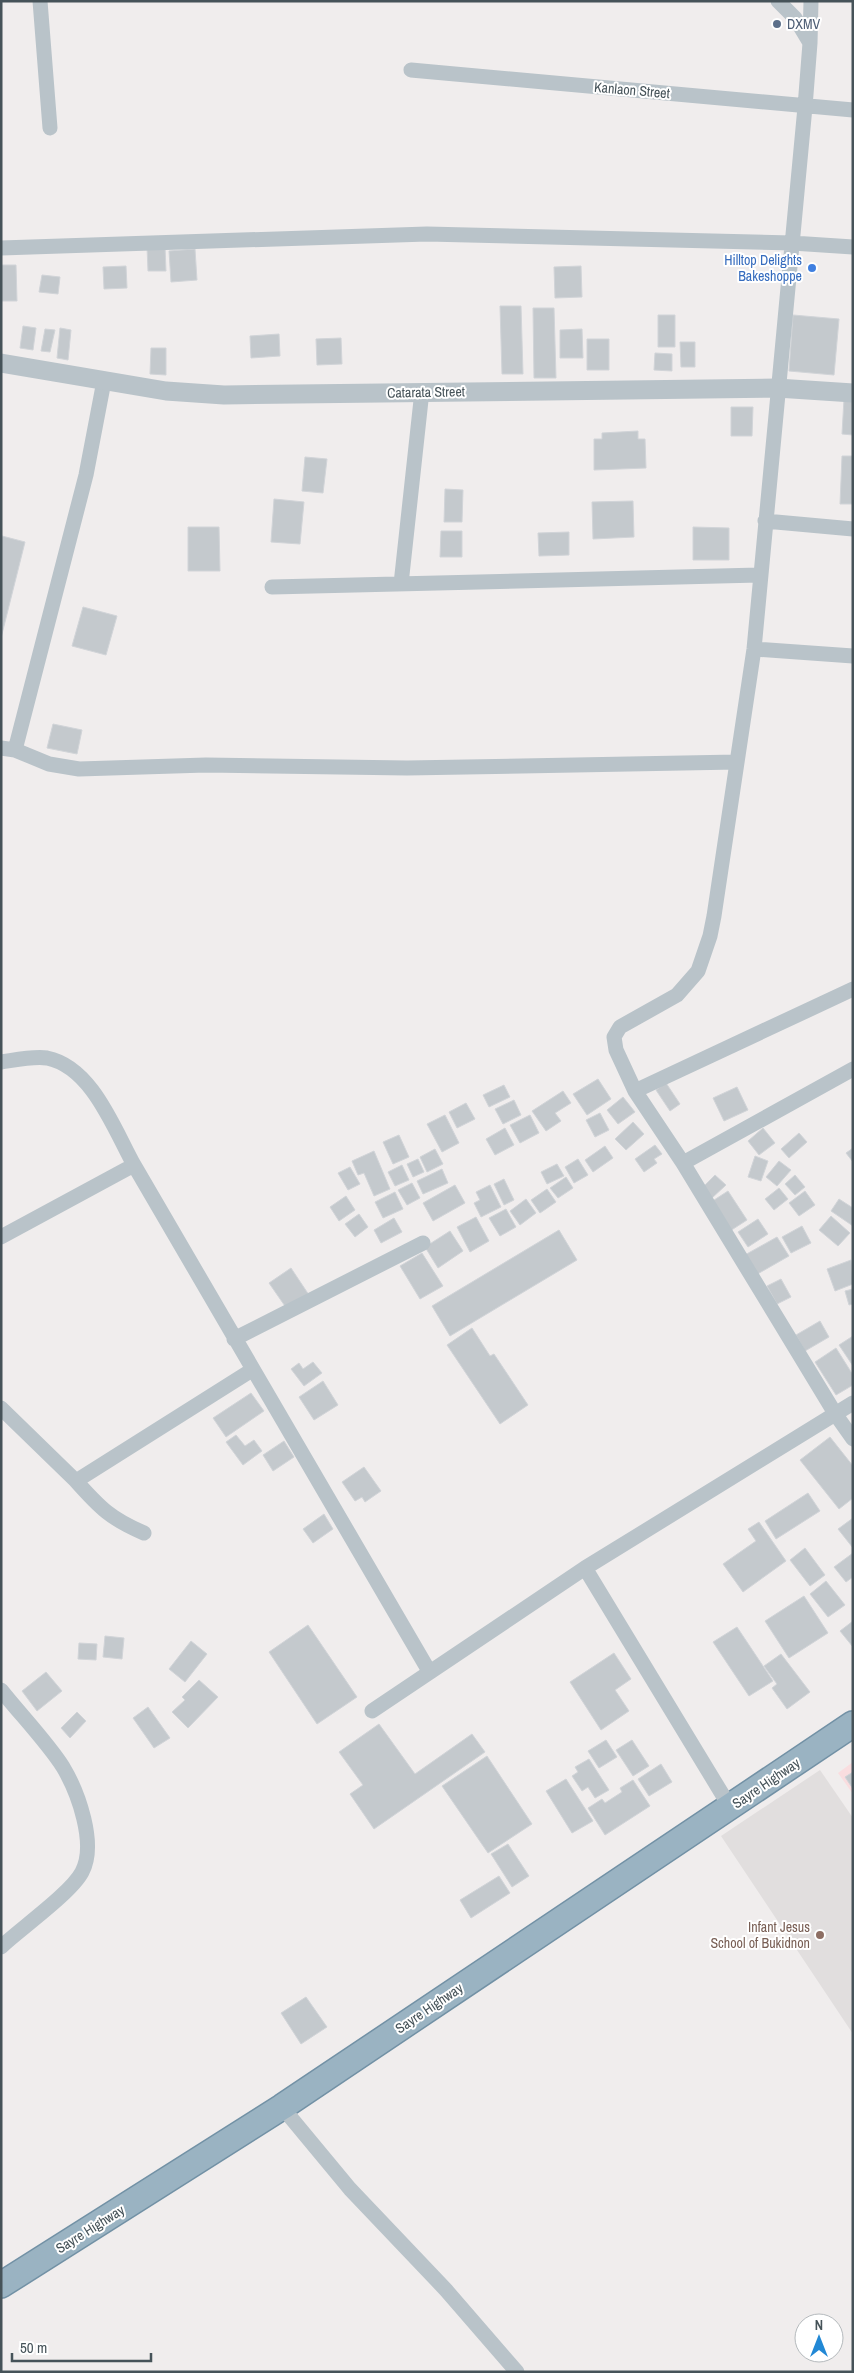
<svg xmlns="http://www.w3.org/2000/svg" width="854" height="2373" viewBox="0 0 854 2373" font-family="'Archivo Narrow',sans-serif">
  <rect width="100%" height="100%" fill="#f0eded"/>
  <path fill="#e1dede" d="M820,1770L853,1818V2034L721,1836Z"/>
  <path fill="#f9dddf" d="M853,1762V1794L838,1773Z"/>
  <path fill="#c4c9cd" stroke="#d1d4d8" d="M165,246L166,271H148L147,247Z
    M195,249L197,280L171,282L169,251Z
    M1,265H16L17,301H1Z
    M126,266L127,288L104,289L103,267Z
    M581,266L582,297L555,298L554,267Z
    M42,275L60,277L58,294L39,292Z
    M500,306H521L523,374H502Z
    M533,308H554L556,378H534Z
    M658,315H675V347H658Z
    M793,315L839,319L834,375L789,371Z
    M23,326L36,328L33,350L20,348Z
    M60,328L71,330L68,360L57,358Z
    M45,329L55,330L50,352L41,351Z
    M582,329L583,358H560V330Z
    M279,334L280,356L251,358L250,336Z
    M341,338L342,364L317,365L316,339Z
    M587,339H609V370H587Z
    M680,342H695V367H681Z
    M151,348H166V375L150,374Z
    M655,353L672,354V371L654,370Z
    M844,399H853V435L842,434Z
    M731,407H753L752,436H731Z
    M638,431V439H645L646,468L594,470V439H602V433Z
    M842,456H853V504H840Z
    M305,457L327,459L323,493L302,491Z
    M445,489L463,490L462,522H444Z
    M274,499L304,502L300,544L271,542Z
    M633,501L634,537L593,539L592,502Z
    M188,527H219L220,571H188Z
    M693,527L729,528V560H693Z
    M441,531H462V557H440Z
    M569,532V555L539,556L538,533Z
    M2,536L25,542L1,638V540Z
    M83,607L117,616L106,655L72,646Z
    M53,724L82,730L77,754L47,748Z
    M598,1079L611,1099L587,1115L573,1094Z
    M666,1083L680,1104L670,1111L656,1090Z
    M504,1085L510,1097L489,1107L483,1095Z
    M737,1087L748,1110L724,1121L713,1098Z
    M563,1091L571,1103L555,1113L561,1121L546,1131L532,1111Z
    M623,1097L635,1112L618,1124L607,1110Z
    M514,1100L521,1115L503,1124L495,1109Z
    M466,1103L475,1119L457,1128L449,1112Z
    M600,1113L609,1130L595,1137L586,1120Z
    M445,1115L459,1143L442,1152L427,1124Z
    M530,1115L539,1133L520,1143L510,1125Z
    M633,1122L644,1134L626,1150L615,1139Z
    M505,1128L514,1145L495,1155L486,1139Z
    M763,1128L775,1143L759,1155L748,1141Z
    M799,1133L807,1142L789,1158L781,1149Z
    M399,1135L409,1157L393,1164L383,1142Z
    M655,1145L662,1154L654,1159L657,1163L644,1172L635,1159Z
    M605,1146L613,1158L593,1172L585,1160Z
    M853,1148V1162L846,1153Z
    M435,1149L443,1164L427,1172L420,1157Z
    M374,1151L390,1189L374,1196L364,1173L358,1175L352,1161Z
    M755,1156L768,1161L761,1181L748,1177Z
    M418,1159L424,1172L413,1177L407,1164Z
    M578,1159L588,1175L574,1183L565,1167Z
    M779,1161L791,1170L777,1186L766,1177Z
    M557,1164L564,1176L547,1184L541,1172Z
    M402,1165L409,1180L395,1186L388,1172Z
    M350,1167L360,1184L348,1190L338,1173Z
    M442,1169L448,1183L423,1194L417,1181Z
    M715,1175L726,1185L712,1198L702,1188Z
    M795,1175L805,1187L795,1195L785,1184Z
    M566,1177L573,1188L558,1198L550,1188Z
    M504,1179L514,1200L504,1205L494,1184Z
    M412,1183L420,1198L407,1205L398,1190Z
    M455,1185L465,1203L433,1221L423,1203Z
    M490,1185L501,1207L481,1217L474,1203L480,1200L476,1192Z
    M779,1188L788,1199L774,1210L765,1199Z
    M547,1189L556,1202L540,1213L531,1200Z
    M728,1191L747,1220L730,1231L711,1202Z
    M805,1191L815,1205L799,1216L789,1203Z
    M395,1192L403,1209L383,1218L375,1202Z
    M346,1196L355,1210L339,1221L330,1207Z
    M526,1199L536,1213L520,1225L510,1211Z
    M839,1199L853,1208V1226L831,1211Z
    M506,1209L516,1227L500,1236L489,1218Z
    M359,1214L368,1227L355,1237L345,1224Z
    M831,1216L850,1233L838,1246L819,1230Z
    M476,1217L489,1241L470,1252L457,1227Z
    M394,1218L402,1232L381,1243L374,1230Z
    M758,1219L768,1234L748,1247L738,1232Z
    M802,1226L811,1243L791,1253L782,1237Z
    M559,1230L577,1260L450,1336L432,1306Z
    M450,1231L463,1251L438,1268L425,1247Z
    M777,1237L789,1256L754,1276L743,1256Z
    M422,1253L443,1286L420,1299L400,1266Z
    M851,1260L853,1284L835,1291L827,1269Z
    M291,1268L309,1295L287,1309L269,1283Z
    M781,1279L791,1297L777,1304L767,1286Z
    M853,1289V1304L849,1305L845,1291Z
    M820,1321L829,1337L805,1351L796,1335Z
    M472,1328L490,1356L494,1354L528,1405L500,1424L447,1345Z
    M853,1336V1366L839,1345Z
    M836,1348L853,1375V1385L836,1395L815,1362Z
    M313,1362L322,1373L304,1386L291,1369L299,1363L303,1369Z
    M323,1381L338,1405L314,1420L299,1397Z
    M251,1393L264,1411L226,1437L213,1418Z
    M236,1435L245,1446L254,1440L262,1451L243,1465L226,1442Z
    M830,1437L853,1466V1498L839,1509L800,1460Z
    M284,1441L294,1457L273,1471L263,1455Z
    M364,1467L381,1491L365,1502L362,1497L355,1501L342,1482Z
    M808,1493L820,1511L776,1539L765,1521Z
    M324,1514L333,1529L313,1543L303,1529Z
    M853,1518V1548L838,1529Z
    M759,1522L786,1561L743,1592L723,1564L756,1541L748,1529Z
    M805,1548L825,1575L810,1586L790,1560Z
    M853,1553V1577L846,1582L834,1567Z
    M826,1581L845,1605L828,1617L810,1594Z
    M804,1596L828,1633L789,1658L765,1621Z
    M853,1621V1647L840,1631Z
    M308,1625L357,1697L317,1724L269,1652Z
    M737,1627L773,1681L749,1696L713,1642Z
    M105,1636L124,1638L122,1659L103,1657Z
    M191,1641L207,1654L185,1682L169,1669Z
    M79,1643L97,1644L96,1660L78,1659Z
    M614,1653L631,1679L615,1690L629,1711L601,1730L570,1682Z
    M781,1654L810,1692L787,1709L772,1688L777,1684L764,1666Z
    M46,1672L62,1691L37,1711L22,1691Z
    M199,1680L218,1697L188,1728L172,1712L185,1700L182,1697Z
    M148,1707L170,1738L154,1748L133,1718Z
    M77,1712L86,1721L70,1738L61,1728Z
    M379,1724L415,1774L472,1734L485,1752L374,1829L350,1794L363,1785L339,1752Z
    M606,1740L617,1757L599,1768L588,1751Z
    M632,1740L649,1766L633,1776L616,1750Z
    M487,1756L532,1824L488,1853L442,1786Z
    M589,1759L609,1790L595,1798L588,1787L582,1791L572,1776L578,1772L575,1767Z
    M661,1764L672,1782L649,1796L638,1779Z
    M853,1772V1789L845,1777Z
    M566,1779L593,1821L572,1833L546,1791Z
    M633,1780L650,1806L605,1835L588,1808L602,1799L605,1803L622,1792L620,1788Z
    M508,1844L529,1876L512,1887L491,1854Z
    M499,1876L510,1893L471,1918L460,1900Z
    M306,1997L327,2027L301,2044L281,2013Z"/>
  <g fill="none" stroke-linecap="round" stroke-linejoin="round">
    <g stroke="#7291a5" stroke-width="28">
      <path id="trunk" d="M1,2285L282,2107L853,1724"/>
    </g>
    <path stroke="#b9c3c9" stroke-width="15" d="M40,1L50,128
      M778,1L795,18L810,43
      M811,1L810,43L805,107L754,649L714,916L710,936L698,971L677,995L620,1027L614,1037L616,1050L635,1091L683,1163L836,1415L853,1439
      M411,70L853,110
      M1,248L427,234L792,243L853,247
      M765,521L853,529
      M401,584L422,391
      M272,587L759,575
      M754,649L853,656
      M1,748L15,750L86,475L104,381
      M15,750L49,764L79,769L206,765L407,768L737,762
      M1,1062C15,1060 33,1056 47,1058C92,1067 114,1129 134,1165L429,1671
      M635,1091L853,989
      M683,1163L853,1069
      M1,1237L134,1165
      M234,1339L423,1243
      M1,1408L76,1481
      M144,1533C111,1519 100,1508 76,1481L252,1370
      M585,1568L730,1807
      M1,1690C20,1714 47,1742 63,1767C78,1792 97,1844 82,1872C71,1893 20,1929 1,1947
      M372,1711L585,1568L853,1403
      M282,2107L350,2189L446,2290L517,2372"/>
    <path stroke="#b9c3c9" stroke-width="19" d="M1,363L166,391L224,395L777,388L853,393"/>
    <use href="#trunk" stroke="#9ab3c2" stroke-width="25"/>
  </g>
  <circle fill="#5c6f8a" stroke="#fff" stroke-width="2" cx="777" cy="24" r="5"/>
  <circle fill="#3f7fe0" stroke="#fff" stroke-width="2" cx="812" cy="268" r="5"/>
  <circle fill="#8d6e63" stroke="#fff" stroke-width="2" cx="820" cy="1935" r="5"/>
  <g text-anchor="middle" stroke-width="4" stroke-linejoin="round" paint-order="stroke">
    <g font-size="14" fill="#4e5e75" stroke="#fff" text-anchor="start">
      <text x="787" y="29">DXMV</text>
    </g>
    <g font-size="14" fill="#465359" stroke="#fff">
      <text transform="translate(632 90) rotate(5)" y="5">Kanlaon Street</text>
      <text transform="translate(426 392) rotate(-1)" y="5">Catarata Street</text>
      <text transform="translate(766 1783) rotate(-34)" y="5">Sayre Highway</text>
      <text transform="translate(429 2008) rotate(-34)" y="5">Sayre Highway</text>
      <text transform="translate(90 2229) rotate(-32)" y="5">Sayre Highway</text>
    </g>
    <g font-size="14" fill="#366cbe" stroke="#fff" text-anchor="end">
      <text x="802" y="265">Hilltop Delights<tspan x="802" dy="16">Bakeshoppe</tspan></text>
    </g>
    <g font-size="14" fill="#785e54" stroke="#fff" text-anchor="end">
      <text x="810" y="1932">Infant Jesus<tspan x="810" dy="16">School of Bukidnon</tspan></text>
    </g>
  </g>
  <rect width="854" height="2373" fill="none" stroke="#465359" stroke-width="5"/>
  <g transform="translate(819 2338)"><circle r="24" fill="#ffffff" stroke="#b5babd"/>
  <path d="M0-4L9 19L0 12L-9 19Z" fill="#2288d5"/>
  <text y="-8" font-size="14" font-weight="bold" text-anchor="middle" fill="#465359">N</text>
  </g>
  <path d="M12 2353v8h139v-8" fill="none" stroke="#465359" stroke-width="2.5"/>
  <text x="20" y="2353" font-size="15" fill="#465359" stroke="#ffffff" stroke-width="4" paint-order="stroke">50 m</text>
</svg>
